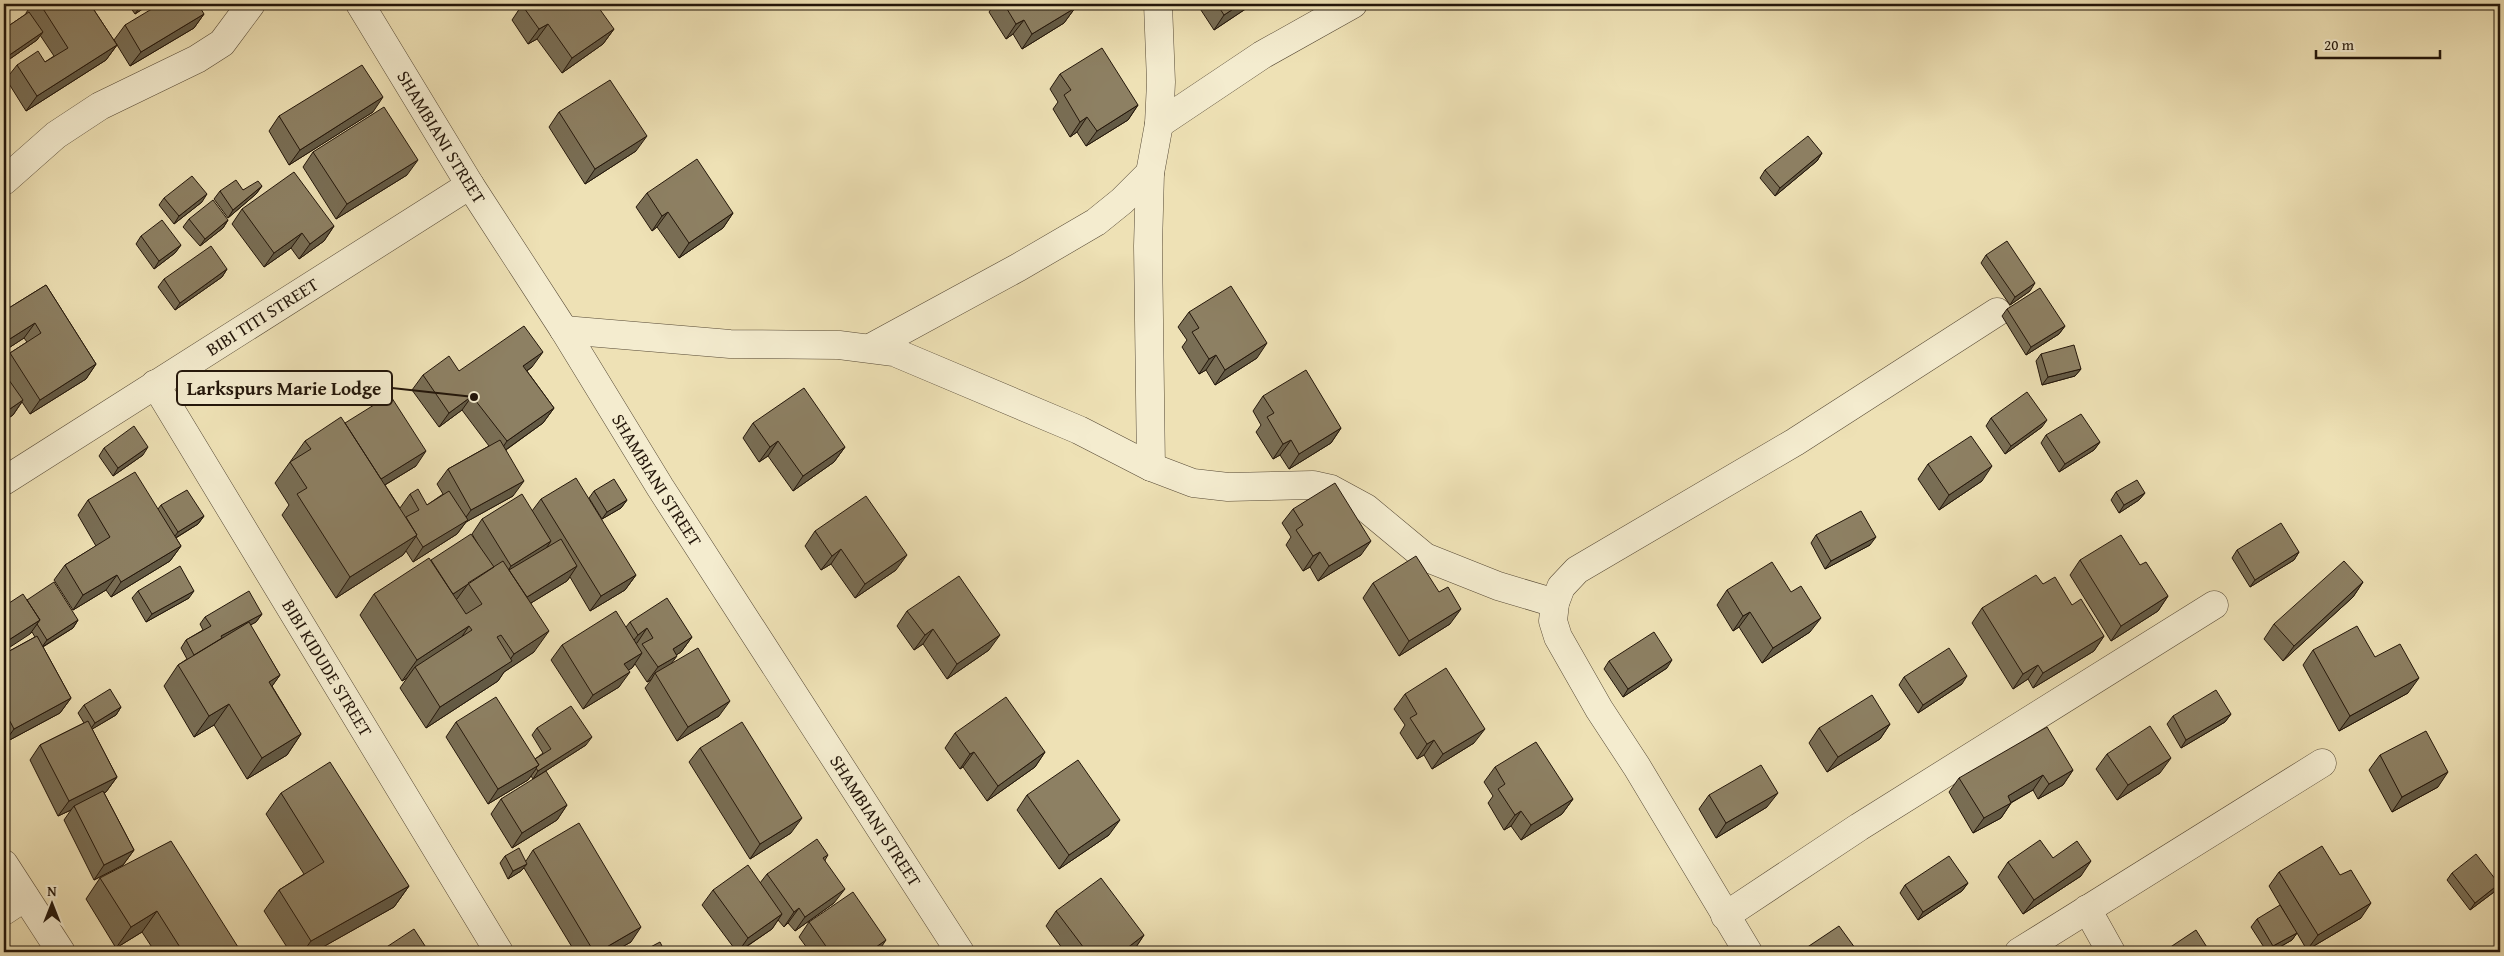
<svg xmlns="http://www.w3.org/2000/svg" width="2504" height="956" viewBox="0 0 2504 956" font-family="'Gentium Book Plus',serif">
  <rect width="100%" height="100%" fill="#eee1b5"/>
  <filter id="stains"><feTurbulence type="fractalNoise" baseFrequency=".004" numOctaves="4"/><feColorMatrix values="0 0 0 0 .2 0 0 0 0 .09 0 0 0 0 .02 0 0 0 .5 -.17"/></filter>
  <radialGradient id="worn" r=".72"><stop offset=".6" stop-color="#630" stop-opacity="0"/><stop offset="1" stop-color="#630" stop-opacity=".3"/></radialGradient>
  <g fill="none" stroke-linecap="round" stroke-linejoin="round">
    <g stroke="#564935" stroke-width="29">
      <g id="minor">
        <path id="s1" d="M360,4L470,185L564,330L660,487L960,952"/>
        <path d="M1159,124L1262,55L1353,4"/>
        <path d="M4,181L56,135L100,106L197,59L222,43L251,4"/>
        <path d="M564,330L730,344L839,345L894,352L1079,430L1151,467L1193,483L1228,487L1313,485L1331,489L1366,508L1425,557L1498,586L1555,603"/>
        <path d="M870,348L1019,267L1096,222L1122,201L1150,173"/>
        <path id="s2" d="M155,384L499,952"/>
        <path d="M1151,467L1148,246L1150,173L1159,124L1161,82L1158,4"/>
        <path id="s3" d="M4,481L470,185"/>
        <path d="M4,864L61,952"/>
        <path d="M2087,909L2111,952"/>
        <path d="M4,911L25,897"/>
        <path d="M1725,916L1859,827L2214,605"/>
        <path d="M1748,952L1637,767L1599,709L1558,637L1553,621L1555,603L1561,587L1577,570L1795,442L1997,312"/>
        <path d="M2019,952L2322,763"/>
      </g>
    </g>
    <use href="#minor" stroke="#f4eccf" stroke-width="28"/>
  </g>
  <path fill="#796e55" stroke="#23160a" d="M32,4H90L117,45L106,60L26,111L6,79L17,65L45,62L54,56L40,35L37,40L4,63V29L26,14V13Z
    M128,4H150L135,14Z
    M994,4H1072L1075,8L1064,23L1022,49L1013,34L1006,39L989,12L994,5Z
    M1197,4H1253L1214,30Z
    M522,5L614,29L603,44L562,73L537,39L528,44L512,20Z
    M204,14L194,28L130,66L114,40L125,25Z
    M1060,74L1138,105L1128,120L1086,146L1077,132L1070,137L1053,109L1058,102L1050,89Z
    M373,112L289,165L269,131L279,116Z
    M559,112L636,151L585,184L549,127Z
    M313,152L407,175L336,219L303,167Z
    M1822,153L1817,161L1775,196L1760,178L1765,170Z
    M262,186L256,194L228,218L214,199L220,191L243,190Z
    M647,193L733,213L723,228L679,258L657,227L652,231L636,207Z
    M164,198L202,202L174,224L159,205Z
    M242,209L334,226L324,241L299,259L291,248L264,267L232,224Z
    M189,219L228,220L223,228L200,246L183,227Z
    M141,236L181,245L175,253L154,269L136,244Z
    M1986,255L2030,291L2010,305L1981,263Z
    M227,269L222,277L175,310L158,287L164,279Z
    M46,285L96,364L86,379L30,414L22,402L13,415L4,421V362L10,353L27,342L24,338L4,351V311Z
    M2007,309L2065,326L2059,334L2026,355L2002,316Z
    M1189,312L1257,358L1215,385L1206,370L1199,374L1182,347L1187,340L1178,327Z
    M2041,354L2081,369L2075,376L2042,385L2036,361Z
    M532,367L527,371L554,408L543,423L506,450L513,496L466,522L457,534L413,562L406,551L403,555L336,598L282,515L289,505L275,483L305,441L345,423L416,466L385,485L400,508L410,494L427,505L443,494L437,484L448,469L489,446L462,410L439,427L412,390L423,375L459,371Z
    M1263,396L1341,428L1331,443L1289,469L1280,455L1273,459L1256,432L1261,425L1253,411Z
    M1991,418L2042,427L2005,454L1986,426Z
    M753,423L845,447L834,462L793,491L768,456L759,462L743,438Z
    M2046,435L2100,442L2094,450L2059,472L2041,443Z
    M104,448L143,455L113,476L99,456Z
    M1928,464L1982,481L1939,510L1918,479Z
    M594,491L627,500L621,508L602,519L589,498Z
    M2116,492L2145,493L2139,500L2119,513L2111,500Z
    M541,499L636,575L625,590L590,611L570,577L567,581L531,603L534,652L504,672L498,681L426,728L400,688L407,678L402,681L360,615L374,594L430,561L479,546L472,534L482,519L532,511Z
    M88,500L158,509L161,505L204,516L198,524L176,538L181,546L170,561L111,597L106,590L73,610L54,580L65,565L96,546L78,515Z
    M1293,509L1361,555L1318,581L1310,567L1303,571L1286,545L1291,537L1282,523Z
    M815,531L896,570L855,598L831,564L821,570L805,546Z
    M1816,535L1870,545L1825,569L1811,543Z
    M2237,550L2299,552L2294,560L2250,587L2232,558Z
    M2080,560L2140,565L2168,596L2158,611L2111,641L2070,575Z
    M2363,582L2353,597L2283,661L2264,639L2274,624Z
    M1373,583L1439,592L1450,624L1399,656L1363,598Z
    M2043,584L2072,605L2104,636L2094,651L2033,688L2028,679L2013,689L1972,623L1982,608Z
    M1727,590L1810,632L1762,663L1739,627L1733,631L1717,605Z
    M138,591L189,598L146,622L132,598Z
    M27,600L78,620L73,628L43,647L71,698L60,713L4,743V654L35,637L32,632L30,634L6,605Z
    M907,611L989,650L947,679L923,644L914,650L897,626Z
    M262,614L256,622L250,625L280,675L272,686L301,734L287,755L247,779L214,725L194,737L164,686L178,665L187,659L181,648L186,640L203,630L200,624L205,617Z
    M630,622L692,637L681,652L676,655L670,664L719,716L677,741L645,688L651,680L647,682L635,664L632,668L628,670L619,687L583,709L551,660L562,645L626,627Z
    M2313,650L2375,657L2408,693L2339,731L2303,665Z
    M1609,661L1667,668L1623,697L1604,669Z
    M1904,677L1962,684L1918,713L1899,685Z
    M1405,694L1474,743L1432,769L1424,755L1417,759L1400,733L1405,725L1394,709Z
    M84,705L121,707L116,715L92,729L117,777L106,792L104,793L134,850L123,865L94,880L64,820L71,810L58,816L30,760L40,745L84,723L78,713Z
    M2231,714L2225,722L2181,748L2167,724L2173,716Z
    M456,722L535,759L543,753L532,735L537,728L586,745L533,779L531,776L528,780L488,804L446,737Z
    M1890,724L1880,739L1827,772L1809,743L1819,728Z
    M955,733L1045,752L1035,767L987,801L963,767L960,769L945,748Z
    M700,748L791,833L750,859L689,762Z
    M2107,754L2160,773L2117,800L2096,769Z
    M2380,755L2438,787L2392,812L2369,770Z
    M1495,767L1573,799L1562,814L1521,840L1511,826L1504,830L1488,803L1493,796L1484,782Z
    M2073,770L2063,785L2038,799L2033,790L2011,803L2001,818L1973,833L1949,792L1959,778Z
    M281,793L409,886L394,907L314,952H290L264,911L279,890L304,874L266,814Z
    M1027,795L1109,835L1059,869L1017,810Z
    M1709,795L1767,807L1716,838L1699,809Z
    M501,799L567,805L557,820L512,848L491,814Z
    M533,850L631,942L613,952H575L524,868L521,871L508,879L500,863L505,856L526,861Z
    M828,855L825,860L834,903L795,931L788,923L784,927L778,920L772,929L739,952H737L702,905L713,890L760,883L767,874Z
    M2053,858L2081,876L2023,914L1998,877L2008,862Z
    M2279,872L2361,918L2307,950L2297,933L2292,940L2271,952H2267L2251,927L2257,919L2293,927L2269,886Z
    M2452,873L2494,892L2470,910L2447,880Z
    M100,878L234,952H155L142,932L116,948L86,899Z
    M1968,883L1962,891L1918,920L1900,893L1905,885Z
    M1056,911L1144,935L1134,950L1131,952H1065L1046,926Z
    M809,922L878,952H810L799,937Z"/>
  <path fill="#635a45" stroke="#23160a" d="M142,4H150L135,14Z
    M1241,4H1253L1214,30L1224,15Z
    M1075,8L1064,23L1022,49L1032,34Z
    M204,14L194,28L130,66L141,52Z
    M1024,20L1013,34L1006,39L1016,24Z
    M548,24L537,39L528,44L539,29Z
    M614,29L603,44L562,73L572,58Z
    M43,32L37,40L4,63L8,56Z
    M117,45L106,60L26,111L37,96Z
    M383,97L373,112L289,165L300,150Z
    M1138,105L1128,120L1086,146L1097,131Z
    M1087,117L1077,132L1070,137L1080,122Z
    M647,136L636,151L585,184L595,169Z
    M1822,153L1817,161L1775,196L1780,188Z
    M418,160L407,175L336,219L347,204Z
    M262,186L256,194L228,218L233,210Z
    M207,194L202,202L174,224L179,216Z
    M668,212L657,227L652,231L662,216Z
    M733,213L723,228L679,258L689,243Z
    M228,220L223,228L200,246L205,239Z
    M334,226L324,241L299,259L310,244Z
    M302,233L291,248L264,267L274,253Z
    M181,245L175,253L154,269L159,261Z
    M227,269L222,277L175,310L180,303Z
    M2035,283L2030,291L2010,305L2015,297Z
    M35,323L24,338L4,351V343L5,342Z
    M2065,326L2059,334L2026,355L2031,347Z
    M1267,343L1257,358L1215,385L1225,370Z
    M543,352L532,367L513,380L523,366Z
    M1216,355L1206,370L1199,374L1209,359Z
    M96,364L86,379L30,414L40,400Z
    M2081,369L2075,376L2042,385L2048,377Z
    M472,396L462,410L439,427L449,413Z
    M23,400L13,415L4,421V413Z
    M554,408L543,423L497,456L507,441Z
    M2047,420L2042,427L2005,454L2011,446Z
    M1341,428L1331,443L1289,469L1299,454Z
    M1291,440L1280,455L1273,459L1283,444Z
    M778,441L768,456L759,462L770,447Z
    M2100,442L2094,450L2059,472L2065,464Z
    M148,447L143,455L113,476L118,468Z
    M845,447L834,462L793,491L803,476Z
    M426,451L416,466L368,495L379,480Z
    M1992,466L1982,481L1939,510L1949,495Z
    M524,481L513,496L466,522L457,534L413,562L423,547L462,523L471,510Z
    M2145,493L2139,500L2119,513L2124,505Z
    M627,500L621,508L602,519L607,512Z
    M204,516L198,524L172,540L178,532Z
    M417,535L403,555L336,598L350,577Z
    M1876,537L1870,545L1825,569L1831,561Z
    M551,541L541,556L507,572L511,566Z
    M1371,541L1361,555L1318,581L1329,566Z
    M181,546L170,561L111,597L121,582Z
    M841,549L831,564L821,570L832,556Z
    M1320,552L1310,567L1303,571L1313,556Z
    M2299,552L2294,560L2250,587L2255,580Z
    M907,555L896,570L855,598L865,584Z
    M577,566L567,581L513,614L524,599Z
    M117,575L106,590L73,610L83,595Z
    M636,575L625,590L590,611L601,596Z
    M2363,582L2353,597L2283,661L2294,646Z
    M468,584L457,599L442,609L453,594Z
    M194,591L189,598L146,622L152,614Z
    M2168,596L2158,611L2111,641L2121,626Z
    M1461,609L1450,624L1399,656L1409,641Z
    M1750,612L1739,627L1733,631L1743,616Z
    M262,614L256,622L215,644L221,636Z
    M1821,618L1810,632L1762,663L1773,648Z
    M40,620L30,634L4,651V643Z
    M78,620L73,628L42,647L47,640Z
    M469,626L455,647L415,667L407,678L402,681L417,660Z
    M647,628L637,643L627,649L638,635Z
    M933,629L923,644L914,650L925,635Z
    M549,631L534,652L504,672L498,681L426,728L440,707L507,664L514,654Z
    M1000,635L989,650L947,679L957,664Z
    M2104,636L2094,651L2033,688L2043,673Z
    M692,637L681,652L662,664L673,649Z
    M642,653L632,668L614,679L624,664Z
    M677,656L666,671L655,673L651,680L647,682L658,667Z
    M1672,660L1667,668L1623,697L1628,689Z
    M2038,665L2028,679L2013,689L2023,674Z
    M630,672L619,687L583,709L593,695Z
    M280,675L265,696L269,682Z
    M1967,676L1962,684L1918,713L1923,705Z
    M2419,678L2408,693L2339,731L2350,716Z
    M71,698L60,713L4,743L14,729Z
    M730,701L719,716L677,741L688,727Z
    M229,704L214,725L194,737L209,716Z
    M121,707L116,715L89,731L95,723Z
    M2231,714L2225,722L2181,748L2186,740Z
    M1890,724L1880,739L1827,772L1838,757Z
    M1485,729L1474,743L1432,769L1443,754Z
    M301,734L287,755L247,779L262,758Z
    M592,737L586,745L533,779L538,771Z
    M1434,740L1424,755L1417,759L1427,744Z
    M974,752L963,767L960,769L970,754Z
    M1045,752L1035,767L987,801L998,786Z
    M2171,758L2160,773L2117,800L2128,785Z
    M539,765L528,780L488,804L498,789Z
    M2073,770L2063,785L2038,799L2049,784Z
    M2448,772L2438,787L2392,812L2402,797Z
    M2043,775L2033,790L2003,807L2011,803L2001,818L1973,833L1984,818L2008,796Z
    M117,777L106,792L75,808L74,806L71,810L58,816L69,801Z
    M1778,793L1767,807L1716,838L1726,823Z
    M1573,799L1562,814L1521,840L1531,825Z
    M567,805L557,820L512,848L522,833Z
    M1521,811L1511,826L1504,830L1515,815Z
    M802,818L791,833L750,859L760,844Z
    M1120,820L1109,835L1059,869L1069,855Z
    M134,850L123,865L94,880L104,865Z
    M2091,861L2081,876L2023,914L2034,900Z
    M527,864L521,871L508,879L513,871Z
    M1968,883L1962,891L1918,920L1923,912Z
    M2499,884L2494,892L2470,910L2475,903Z
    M409,886L394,907L314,952H303L311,941Z
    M845,889L834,903L795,931L805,917Z
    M2371,903L2361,918L2307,950L2318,935Z
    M799,908L788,923L784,927L794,912Z
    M157,911L142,932L116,948L131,927Z
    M782,914L772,929L738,952L748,938Z
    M641,927L631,942L613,952H598Z
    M2297,933L2292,940L2271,952H2269L2273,946Z
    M1144,935L1134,950L1131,952H1122Z
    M886,940L878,952H869Z
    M238,947L234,952H229Z"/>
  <path fill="#8d8063" stroke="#23160a" d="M40,4H90L117,45L37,96L17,65L38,51L45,62L68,48Z
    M160,4H198L204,14L141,52L125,25Z
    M524,4H596L614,29L572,58L548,24L539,29L522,5Z
    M1004,4H1072L1075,8L1032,34L1024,20L1016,24Z
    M1217,4H1241L1224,15Z
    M29,12L43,32L8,56L4,49V29Z
    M1102,48L1138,105L1097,131L1087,117L1080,122L1064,95L1071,90L1060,74Z
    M362,65L383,97L300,150L279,116Z
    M610,80L647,136L595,169L559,112Z
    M384,107L418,160L347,204L313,152Z
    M1808,136L1822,153L1780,188L1765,170Z
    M697,159L733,213L689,243L668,212L662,216L647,193Z
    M294,172L334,226L310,244L302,233L274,253L242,209Z
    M192,176L207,194L179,216L164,198Z
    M236,180L243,190L258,181L262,186L233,210L220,191Z
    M213,200L228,220L205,239L189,219Z
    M162,220L181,245L159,261L141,236Z
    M2007,241L2035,283L2015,297L1986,255Z
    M211,246L227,269L180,303L164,279Z
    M46,285L96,364L40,400L10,353L41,333L35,323L5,342L4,340V311Z
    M1231,286L1267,343L1225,370L1216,355L1209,359L1192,332L1199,328L1189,312Z
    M2040,288L2065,326L2031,347L2007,309Z
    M524,326L543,352L523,366L554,408L507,441L472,396L449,413L423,375L449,356L459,371Z
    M2074,345L2081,369L2048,377L2041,354Z
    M1306,370L1341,428L1299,454L1291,440L1283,444L1267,417L1274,413L1263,396Z
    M4,373L23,400L4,413Z
    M804,388L845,447L803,476L778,441L770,447L753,423Z
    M2027,392L2047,420L2011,446L1991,418Z
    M390,395L426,451L381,479L345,423Z
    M2081,414L2100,442L2065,464L2046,435Z
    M341,417L417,535L350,577L297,494L307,488L290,462L311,449L305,441Z
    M134,426L148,447L118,468L104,448Z
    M1971,436L1992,466L1949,495L1928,464Z
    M500,440L524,481L471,510L448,469Z
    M135,472L181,546L121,582L117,575L83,595L65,565L110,537L88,500Z
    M576,478L636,575L601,596L541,499Z
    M614,479L627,500L607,512L594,491Z
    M2137,480L2145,493L2124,505L2116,492Z
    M1335,483L1371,541L1329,566L1320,552L1313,556L1296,530L1303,525L1293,509Z
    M418,489L427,505L449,491L468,520L423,547L416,536L417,535L406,517L419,510L410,494Z
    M187,490L204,516L178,532L161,505Z
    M522,494L551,541L511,566L482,519Z
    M866,496L907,555L865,584L841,549L832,556L815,531Z
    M1861,511L1876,537L1831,561L1816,535Z
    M2281,523L2299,552L2255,580L2237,550Z
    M471,534L494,567L453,594L431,560Z
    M2121,535L2140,565L2146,562L2168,596L2121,626L2080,560Z
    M561,539L577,566L527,597L509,570Z
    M1416,556L1439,592L1448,587L1461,609L1409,641L1373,583Z
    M429,558L466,614L482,604L468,583L503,561L549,631L514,654L501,635L497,637L512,661L440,707L415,667L472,630L469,626L417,660L374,594Z
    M2344,561L2363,582L2294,646L2274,624Z
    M1772,562L1791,592L1801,586L1821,618L1773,648L1750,612L1743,616L1727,590Z
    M180,566L194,591L152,614L138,591Z
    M2036,575L2043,584L2055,577L2072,605L2081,599L2104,636L2043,673L2038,665L2023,674L1982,608Z
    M959,576L1000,635L957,664L933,629L925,635L907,611Z
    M54,582L78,620L47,640L37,624L40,620L27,600Z
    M249,591L262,614L221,636L222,638L194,655L186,640L211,626L205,617Z
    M23,594L40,620L4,643V601L6,605Z
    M667,598L692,637L673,649L677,656L658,667L642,644L653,638L647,628L638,635L630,622Z
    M616,611L642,653L624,664L630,672L593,695L562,645Z
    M249,622L280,675L269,682L301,734L262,758L229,704L209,716L178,665Z
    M2357,626L2375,657L2400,644L2419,678L2350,716L2313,650Z
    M1654,632L1672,660L1628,689L1609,661Z
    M37,636L71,698L14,729L4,710V654Z
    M698,648L730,701L688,727L655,673Z
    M1949,648L1967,676L1923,705L1904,677Z
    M1446,668L1485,729L1443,754L1434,740L1427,744L1410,718L1417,714L1405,694Z
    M110,689L121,707L95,723L84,705Z
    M2216,690L2231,714L2186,740L2173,716Z
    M1872,695L1890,724L1838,757L1819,728Z
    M496,697L539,765L498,789L456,722Z
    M1006,697L1045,752L998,786L974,752L970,754L955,733Z
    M571,706L592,737L538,771L536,768L539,765L535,759L551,749L537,728Z
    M88,721L117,777L69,801L40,745Z
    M742,722L802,818L760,844L700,748Z
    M2150,726L2171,758L2128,785L2107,754Z
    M2047,727L2073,770L2049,784L2043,775L2008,796L2011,803L1984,818L1959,778Z
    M2426,731L2448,772L2402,797L2380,755Z
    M1536,742L1573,799L1531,825L1521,811L1515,815L1498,789L1505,784L1495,767Z
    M1078,760L1120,820L1069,855L1027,795Z
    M330,762L409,886L311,941L279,890L324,862L281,793Z
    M1761,765L1778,793L1726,823L1709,795Z
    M546,771L567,805L522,833L501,799Z
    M103,791L134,850L104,865L74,806Z
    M579,823L641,927L598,952H594L533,850Z
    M817,839L828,855L823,858L845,889L805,917L799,908L794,912L767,874Z
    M2040,840L2053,858L2077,841L2091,861L2034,900L2008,862Z
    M171,841L238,947L229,952H183L157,911L131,927L100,878Z
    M2322,846L2340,875L2351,870L2371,903L2318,935L2279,872Z
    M519,848L527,864L513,871L505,856Z
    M2476,854L2499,884L2475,903L2452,873Z
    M1949,856L1968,883L1923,912L1905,885Z
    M748,865L782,914L748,938L713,890Z
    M1101,878L1144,935L1122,952H1087L1056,911Z
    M853,892L886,940L869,952H830L809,922Z
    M2280,905L2297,933L2273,946L2257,919Z
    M1839,926L1858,952H1800Z
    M414,929L429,952H379Z
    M2196,930L2210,952H2163Z
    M660,942L665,952H641Z"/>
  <g text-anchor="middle" stroke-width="4" stroke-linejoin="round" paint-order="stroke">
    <g font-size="18" fill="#23160a" stroke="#f4eccf">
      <text dy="6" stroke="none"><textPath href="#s1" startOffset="156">SHAMBIANI STREET</textPath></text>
      <text dy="6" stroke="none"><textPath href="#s3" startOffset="306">BIBI TITI STREET</textPath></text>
      <text dy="6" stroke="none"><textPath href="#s1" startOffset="561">SHAMBIANI STREET</textPath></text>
      <text dy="6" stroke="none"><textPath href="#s2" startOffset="332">BIBI KIDUDE STREET</textPath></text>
      <text dy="6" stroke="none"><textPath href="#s1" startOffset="966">SHAMBIANI STREET</textPath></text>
    </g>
  </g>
  <path fill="none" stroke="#23160a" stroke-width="2" d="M474 397L392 388"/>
  <circle fill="#23160a" stroke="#f4eccf" stroke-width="2" cx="474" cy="397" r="5"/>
  <rect fill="#f4eccf" stroke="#23160a" stroke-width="2" x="177" y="371" width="215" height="34" rx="5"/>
  <g font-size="19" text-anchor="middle" font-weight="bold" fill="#23160a">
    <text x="284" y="395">Larkspurs Marie Lodge</text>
  </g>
  <rect width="2504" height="956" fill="none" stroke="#eee1b5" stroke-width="20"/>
  <rect x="5" y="5" width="2494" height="946" fill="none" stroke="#23160a" stroke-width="2.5"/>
  <rect x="10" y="10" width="2484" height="936" fill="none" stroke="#23160a"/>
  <g transform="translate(52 904)" stroke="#f4eccf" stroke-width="4" paint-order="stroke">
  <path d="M0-4L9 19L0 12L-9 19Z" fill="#23160a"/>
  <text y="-8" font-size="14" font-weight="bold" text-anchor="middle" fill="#23160a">N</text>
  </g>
  <path d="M2316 50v8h124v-8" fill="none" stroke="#23160a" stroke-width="2.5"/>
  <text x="2324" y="50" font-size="15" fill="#23160a" stroke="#f4eccf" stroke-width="4" paint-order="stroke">20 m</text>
  <rect width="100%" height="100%" filter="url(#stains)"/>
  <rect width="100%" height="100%" fill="url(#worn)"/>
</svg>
